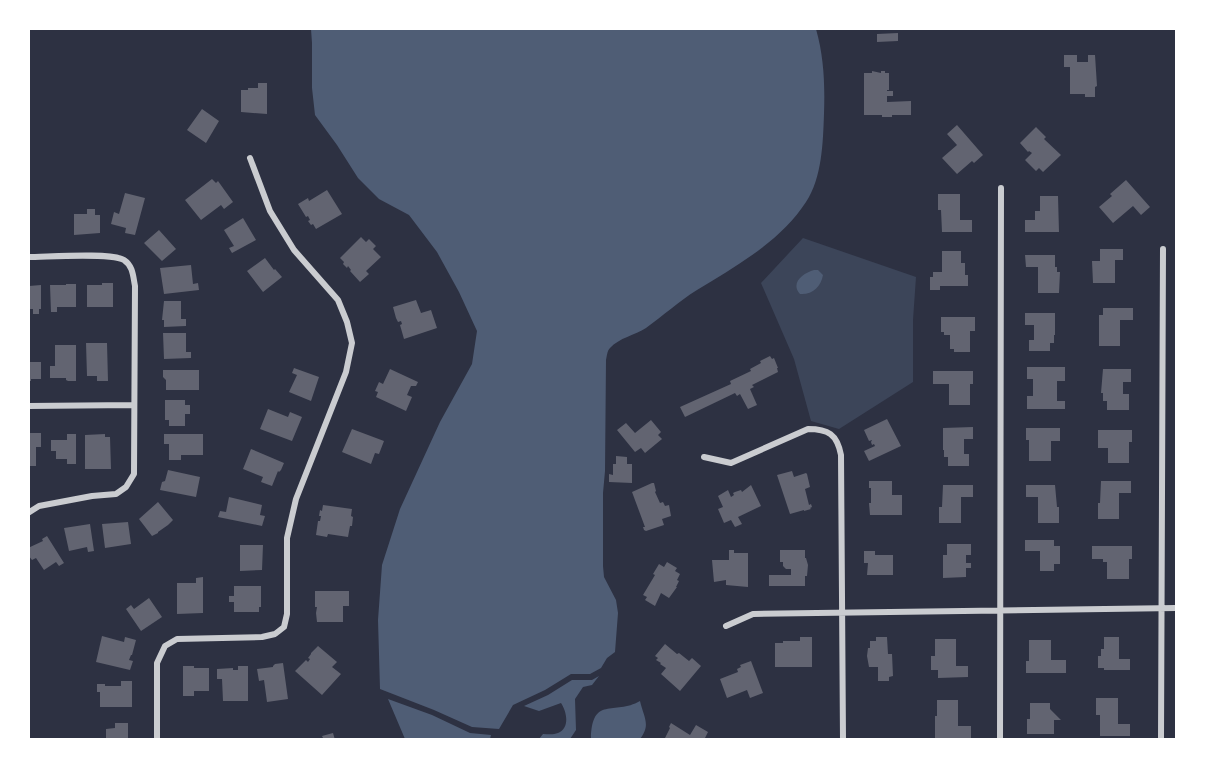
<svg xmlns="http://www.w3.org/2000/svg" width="1205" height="768" viewBox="0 0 1205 768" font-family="Literata,serif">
  <rect width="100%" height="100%" fill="#2d3142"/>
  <path fill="#3c4559" d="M803,238L916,277L913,320V382L839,429L811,421L794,359L761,283Z"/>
  <path fill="#4f5d75" d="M816,29C824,57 825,85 824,114C823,143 822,178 806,202C780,242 736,266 697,290C679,301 663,316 646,328C635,335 619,338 610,348C607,351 607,356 606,360L605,471L603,493V566L604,577L616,600L618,613L615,652L607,658L601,668L590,674H571L545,690L513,705L499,729L472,727L434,710L380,689L378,620L382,565L400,509L440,422L472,364L477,331L459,292L437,252L409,215L379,199L358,178L337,145L315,115L312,88V43L311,29Z
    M814,270H818L823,275C821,287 812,295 800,294C790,283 803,273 814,270Z
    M599,676L592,685L583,687L575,699L576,730L570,739H539L543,734C548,734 553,735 558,733C570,728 567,712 561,703L539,711L524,706L548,695L572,680H592Z
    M388,699L432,715L470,733L491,735L490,739H405Z
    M640,701C644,718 651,725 640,739H591C592,695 614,716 640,701Z"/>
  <path fill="#626471" d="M898,33V41L877,42V34Z
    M1064,55H1077V62H1088V55H1095L1097,86L1095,87V97H1085V94H1070V67H1064Z
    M872,71L881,73V71H885V73H889V90H887V91H893V96H887V102L911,101V115H892V117H882V115H864V73H872Z
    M258,83H267V114L241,112V90H248V88H258Z
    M202,109L219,121L206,143L187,130Z
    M957,125L983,155L974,163L972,161L957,174L942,158L957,145L947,134Z
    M1036,127L1046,137L1044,139L1061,155L1043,172L1039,168L1036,171L1025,160L1032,153L1029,151L1028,152L1020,143Z
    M212,179L216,183L218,181L233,202L224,209L221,205L201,220L185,200Z
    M1126,180L1150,207L1141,215L1133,206L1113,223L1099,207L1112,196L1110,194Z
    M327,190L342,214L316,229L313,224L311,225L308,221L310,220L308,216L306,217L298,204L308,198L309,201Z
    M125,193L145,198L135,235L125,233L126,228L111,224L114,212L119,214Z
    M938,194H960V220H972V232H942L941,210H938Z
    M1040,196H1058L1059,232H1025V220H1035V211H1040Z
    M87,209H95V215H100V233L74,235V214H87Z
    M243,218L256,240L232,253L229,248L234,246L224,230Z
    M159,230L176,249L162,261L144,243Z
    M361,237L366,242L369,239L376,246L373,249L381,257L366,271L369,274L360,282L350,271L351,270L348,266L347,268L343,264L344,262L340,258Z
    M1100,249H1123V260H1115V283H1093L1092,261H1100Z
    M942,251H961V263H965V275H968V286H940V290H930V277H933V272H942Z
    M1025,255H1055V267H1057V272H1060L1059,293H1038V267H1026Z
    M265,258L274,270L275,269L282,277L263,292L247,271Z
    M191,265L193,284L198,283L199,290L164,294L160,268Z
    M102,283H113V307H87V285H102Z
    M66,284H76V307H57V312H51L50,285H66Z
    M41,285V309H39V314H33V309H28L29,286Z
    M416,300L421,313L431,310L437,328L404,339L400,325L402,324L401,321L398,322L396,318L393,307Z
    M164,301H181V319H186V326L164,327V320H162Z
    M1103,308H1133V320H1120V346H1099V315H1103Z
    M1025,313H1055V335H1054V343H1050V351H1029V340H1034V325H1025Z
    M941,317H975V331H970V352H954V349H950V335H944V332H941Z
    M163,333H186V352H191V358L164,359Z
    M86,343H107L108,381H97V376H87Z
    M55,345H76V381H68L66,380V378H50V366H55Z
    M770,356L772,359L774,358L778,368H777L778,372L752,385L754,387L750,389L757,405L748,409L740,394L737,396L735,393L685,417L680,407L731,384L730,381L751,371L750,369L761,363L760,361Z
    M28,362H41V379H31V381H28Z
    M1027,367H1065V381H1057V401H1065V409H1027V396H1033V379H1027Z
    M294,368L319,377L311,401L289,392L297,375L292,373Z
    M390,369L418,382L416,386H411L407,395L412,397L406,411L376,397L378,392L375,391L379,382L383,384Z
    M1103,369H1131V382H1123V394H1129V410H1107V401H1103V393H1101Z
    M163,370H199V390H166V380L163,377Z
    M933,371H973V384H970V405H949V384H933Z
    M165,400H185V405H190V414H185V426H169V420H165Z
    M268,409L288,417L290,412L302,417L292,441L260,429Z
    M887,419L901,446L869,461L864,451L875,446L874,444L872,445L871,442L872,440L869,441L864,430Z
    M651,420L661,432L658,435L662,439L645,453L641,448L635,452L617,430L626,423L635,433Z
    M973,427V439H964V454H969V466H948V457H944V450H943V428Z
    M1026,428H1060V441H1051V461H1029V440H1026Z
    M352,429L384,441L379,454L375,453L371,464L342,452Z
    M1098,430H1132V442H1129V463H1108V448H1098Z
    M28,433H41V447H36V466H28Z
    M67,434H76V464H67V459H56V451H51V440H67Z
    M105,434V437H110L111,469H85V435Z
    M164,434H203V455H181V460H169V444H164Z
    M251,449L284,463L281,470L279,472L278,471L272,486L261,482L263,477L243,469Z
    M616,456L627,457V464H632V483L609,482V474L613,475V464H616Z
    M168,470L200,477L196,497L160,490L162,482L165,481Z
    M792,471L794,477L806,473L807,474L810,487L805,489L809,505L811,504L812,507L810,508L811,509L804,511V510L790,514L777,475Z
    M869,481H892V495H902V515H870L869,503H871V488H869Z
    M1101,481H1131V493H1119V519H1098V503H1100Z
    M652,483H654L656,491L655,492L660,503L663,502L665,506L669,505L671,516L662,519L664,525L646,531L644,530L643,527H645L632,492Z
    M751,485L761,506L738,517L742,524L735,527L731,520L724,523L718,509L723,507L718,496L728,490L731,497L734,495L733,493L735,492L741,490L742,492Z
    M943,485H973V497H961V523H939V507H942Z
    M1026,485H1055L1057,507H1059V523H1038V497H1026Z
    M229,497L262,505L260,515L265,516L262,526L218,517L220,511L226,512Z
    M158,502L173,520L168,525L158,532V533L152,536L139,519Z
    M323,505L352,509L351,516L353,517L352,526H350L348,537L328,534L327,537L316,535L318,521H320L321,516H319L320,510L322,511Z
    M128,522L131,544L105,548L102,524Z
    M90,524L94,551L88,552L87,547L69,551L64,528Z
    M47,536L64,563L59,566L56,562L44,570L36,558L32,560L28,555V548L43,541L42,539Z
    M1025,540H1054V546H1060V564H1054V571H1040V551H1025Z
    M947,544H971V555H966V563H971V568H966V577L943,578V555H947Z
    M240,545H263L262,570L240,571Z
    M1092,546H1132V559H1129V579H1107V562H1103V559H1092Z
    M729,550H734V553H748V587L726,585V580L714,582L712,560H729Z
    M780,550H805V558H806L808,565L807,576H805V586H769V575H791V569H786L783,566V562H780Z
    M864,551H875V555H893V575H867L868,563H864Z
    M667,562L677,568L675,571L680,574L677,580L679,581L676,587H677L669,598L661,593L655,606L645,600L647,597L643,595L655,575L653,574L659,564L664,567Z
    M203,577V613L177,614V583H196V578Z
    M234,586H261V607H259V612H234V602H229V596H234Z
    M315,591H349V606H343V622H317L316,613L317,607H315Z
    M149,598L162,617L141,631L126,609L131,605L134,609Z
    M102,636L124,642L125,637L136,640L132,655H131L129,660L133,661L130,670L96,662Z
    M800,637H812V667H775V643H783V641H800Z
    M876,637H887L888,654H892L893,676L889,677V681H878V667H869L867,656L868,648H870V641H876Z
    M1104,637H1119V659H1130V670H1104V668H1098V656H1101V649H1104Z
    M935,639H956V666H968V677L938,678V670H931V656H935Z
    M1029,640H1051V660H1066V673H1026V661H1029Z
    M665,644L677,654L679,653L689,661L692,658L701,666L680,691L661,674L666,668L660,664L661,663L656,660L658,658L655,656Z
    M318,646L337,662L332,667L341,674L322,695L295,671L306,660L308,662L310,659L308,658L311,654V653Z
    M751,661L763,693L750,698L747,690L727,698L720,679L738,672L737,669L741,667L740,665Z
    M283,663L288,699L267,702L264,680L259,681L257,669L273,667V666L275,664Z
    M183,666H194V668H209V691H194V696H183Z
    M238,666H248V701H223L222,679H217V669L233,668V670H238Z
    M121,681H132V707H100V692H97V684H105V686H121Z
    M1096,698H1118V724H1130V736H1100V715H1096Z
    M937,700H958V726H971V738H935V716H937Z
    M1030,703H1050V709L1061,720H1054V734H1027V719H1030Z
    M115,723H128V740H106V729L115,728Z
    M671,723L690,735L696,725L708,732L704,740H664L670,728L669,727Z
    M333,733L335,740H324L322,736Z"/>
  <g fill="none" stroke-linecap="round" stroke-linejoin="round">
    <path stroke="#caccd0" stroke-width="6" d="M28,257C47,257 111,252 124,260C133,266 133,276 135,286L134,474L126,487L116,494L92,496L39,506L28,513
      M28,406L134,405
      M704,457L731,463L808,429C828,429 837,434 841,455L843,740
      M726,626L753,614L1176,608
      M157,740V663L165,646L177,639L262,637L275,634L284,627L287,614V538L296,499L346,372L352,343L347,322L338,300L294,250L270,211L250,158
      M1000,740L1001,188
      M1161,740L1163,249"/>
  </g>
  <rect width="1205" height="768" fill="none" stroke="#ffffff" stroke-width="60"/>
</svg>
